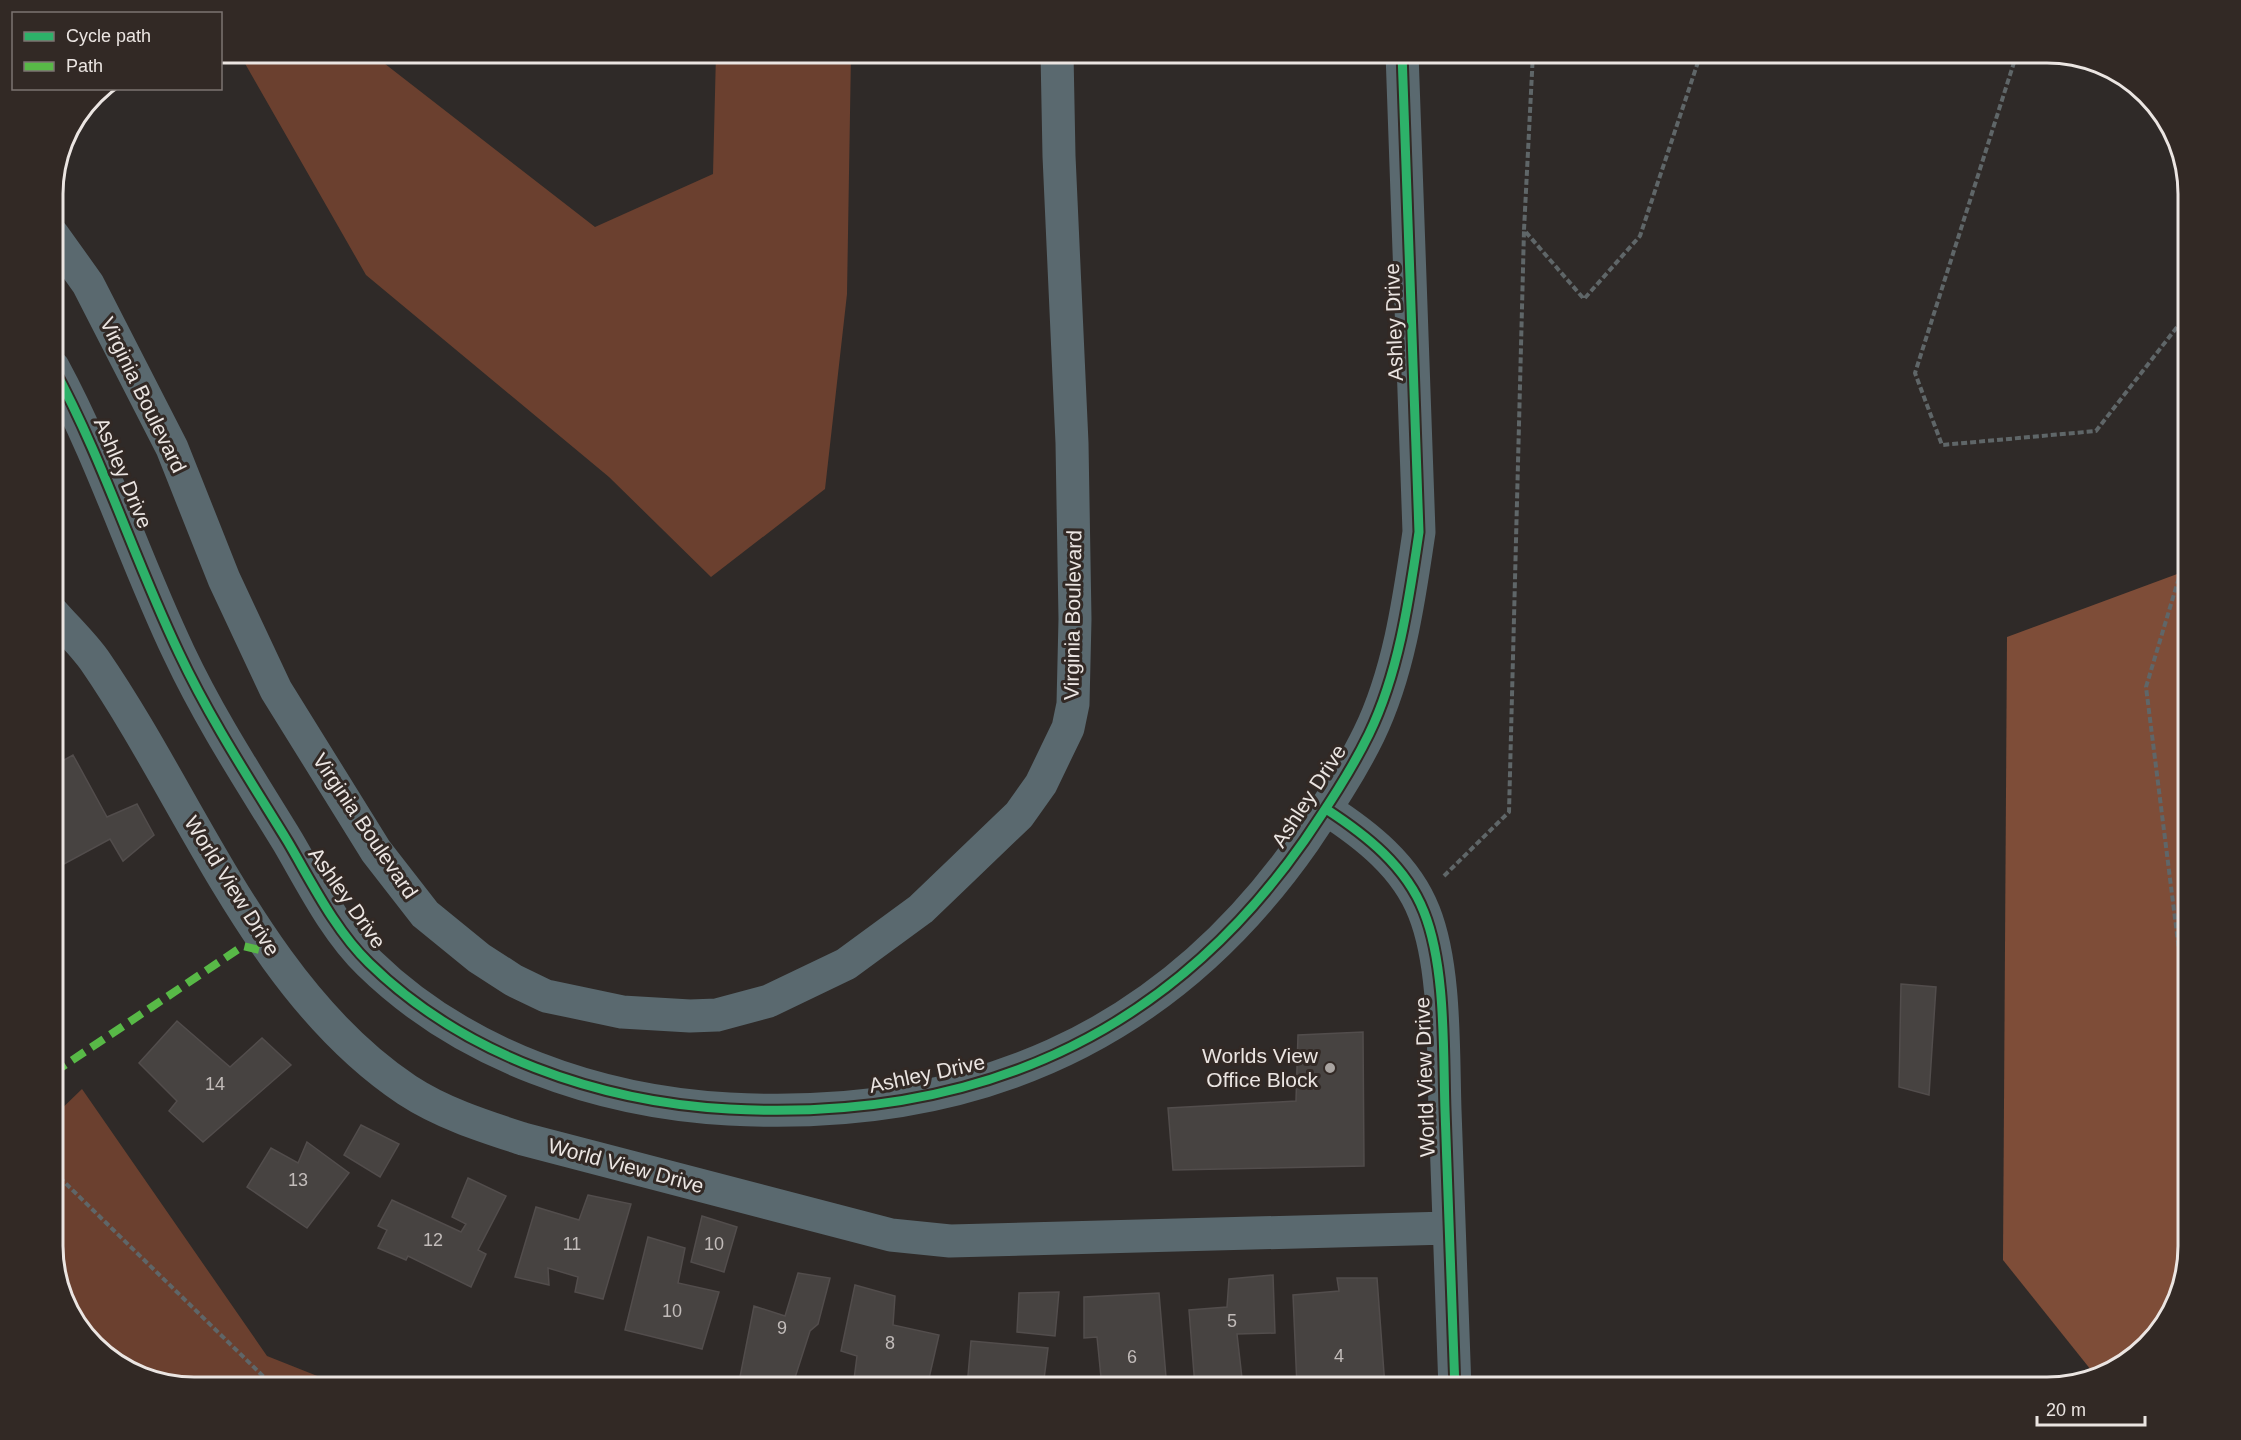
<svg xmlns="http://www.w3.org/2000/svg" width="2241" height="1440" viewBox="0 0 2241 1440" font-family="Helvetica,sans-serif">
  <rect width="100%" height="100%" fill="#2f2a28"/>
  <path fill="#6b402f" d="M239,53H371L595,227L713,174L716,53H851L847,294L825,489L711,577L609,477L366,275Z
    M82,1089L267,1356L345,1387H194L116,1364L71,1316L53,1255V1117Z"/>
  <path fill="#7e4d38" d="M2188,570V1246L2165,1324L2117,1369L2095,1375L2003,1260L2007,637Z"/>
  <path fill="#474341" stroke="#524d4c" stroke-width="1.5" d="M73,755L107,817L137,804L154,835L123,861L110,839L53,870V766Z
    M1901,984L1936,987L1929,1095L1899,1087Z
    M177,1021L230,1067L262,1038L291,1065L203,1142L169,1111L177,1101L139,1063Z
    M1363,1032L1364,1166L1173,1170L1168,1108L1296,1101L1298,1035Z
    M361,1125L399,1144L380,1177L344,1155Z
    M307,1142L349,1173L307,1228L247,1187L271,1148L298,1163Z
    M468,1178L506,1196L478,1250L486,1254L471,1287L408,1256L406,1260L378,1248L387,1230L378,1226L392,1200L461,1232L466,1224L452,1217Z
    M588,1195L631,1204L603,1299L575,1292L578,1277L548,1268L549,1285L515,1277L536,1207L579,1220Z
    M702,1216L737,1227L724,1272L691,1262Z
    M648,1237L685,1248L678,1283L719,1292L702,1349L625,1330Z
    M798,1273L830,1278L818,1324L810,1331L792,1387H738L754,1306L785,1316Z
    M1273,1275L1275,1333L1237,1334L1243,1387H1195L1189,1310L1227,1307L1229,1279Z
    M1337,1278H1377L1385,1387H1297L1293,1295L1339,1291Z
    M855,1285L895,1296L893,1325L939,1335L927,1387H853L857,1356L841,1351Z
    M1059,1292L1055,1336L1017,1332L1019,1293Z
    M1159,1293L1166,1377H1133L1130,1387H1102L1097,1337L1084,1338V1297Z
    M971,1341L1048,1348L1043,1387H967Z"/>
  <g fill="none" stroke-linecap="round" stroke-linejoin="round">
    <path stroke="#5f6668" stroke-width="4" stroke-dasharray="6 3" stroke-linecap="butt" d="M1533,53L1524,230L1584,299L1640,236L1701,53
      M2017,53L1915,373L1942,445L2096,431L2188,313
      M2188,563L2181,571L2146,687L2188,1022
      M1444,876L1509,812L1524,230
      M53,1171L266,1379L289,1387"/>
    <path stroke="#5a696f" stroke-width="33" d="M53,235L88,284L172,448L224,579L276,690L376,851L425,914L479,958L513,980L546,996L622,1012L690,1016L717,1015L769,1001L846,964L921,909L1019,815L1041,784L1068,728L1073,704L1075,619L1072,443L1059,156L1057,53
      M53,367C103,459 134,559 179,653C210,719 250,780 288,842C312,883 335,930 369,963C463,1055 599,1102 729,1109C969,1122 1164,1041 1304,841C1327,807 1351,771 1369,734C1399,672 1409,600 1419,532L1402,53
      M53,613C67,629 83,644 95,661C192,802 260,992 407,1090C442,1113 483,1126 523,1139L891,1235L950,1241L1449,1228
      M1326,809C1366,835 1406,866 1424,912C1446,967 1443,1052 1445,1110C1448,1203 1451,1295 1455,1387"/>
    <path stroke="#58b947" stroke-width="8" stroke-dasharray="15 8" stroke-linecap="butt" d="M53,1073L243,946L272,953"/>
    <g stroke="#322925" stroke-width="13">
      <path id="cycleway" d="M53,367C103,459 134,559 179,653C210,719 250,780 288,842C312,883 335,930 369,963C463,1055 599,1102 729,1109C969,1122 1164,1041 1304,841C1327,807 1351,771 1369,734C1399,672 1409,600 1419,532L1402,53
        M1326,809C1366,835 1406,866 1424,912C1446,967 1443,1052 1445,1110C1448,1203 1451,1295 1455,1387"/>
    </g>
    <use href="#cycleway" stroke="#2db169" stroke-width="9"/>
  </g>
  <circle fill="#a9a4a1" stroke="#322925" stroke-width="2" cx="1330" cy="1068" r="6"/>
  <g text-anchor="middle" stroke-width="6" stroke-linejoin="round" paint-order="stroke">
    <g font-size="18" fill="#c2bcba">
      <text x="215" y="1090">14</text>
      <text x="298" y="1186">13</text>
      <text x="433" y="1246">12</text>
      <text x="572" y="1250">11</text>
      <text x="714" y="1250">10</text>
      <text x="672" y="1317">10</text>
      <text x="1232" y="1327">5</text>
      <text x="782" y="1334">9</text>
      <text x="890" y="1349">8</text>
      <text x="1339" y="1362">4</text>
      <text x="1132" y="1363">6</text>
    </g>
    <g font-size="21" fill="#ebe5e2" stroke="#322925">
      <text transform="translate(1394 322) rotate(-92)" y="7">Ashley Drive</text>
      <text transform="translate(143 395) rotate(64)" y="7">Virginia Boulevard</text>
      <text transform="translate(123 473) rotate(67)" y="7">Ashley Drive</text>
      <text transform="translate(1073 615) rotate(-89)" y="7">Virginia Boulevard</text>
      <text transform="translate(1309 796) rotate(-57)" y="7">Ashley Drive</text>
      <text transform="translate(365 826) rotate(56)" y="7">Virginia Boulevard</text>
      <text transform="translate(232 886) rotate(58)" y="7">World View Drive</text>
      <text transform="translate(347 898) rotate(55)" y="7">Ashley Drive</text>
      <text transform="translate(927 1074) rotate(-12)" y="7">Ashley Drive</text>
      <text transform="translate(1425 1077) rotate(-92)" y="7">World View Drive</text>
      <text transform="translate(626 1166) rotate(15)" y="7">World View Drive</text>
    </g>
    <g font-size="21" fill="#ebe5e2" stroke="#322925" text-anchor="end">
      <text x="1318" y="1063">Worlds View<tspan x="1318" dy="24">Office Block</tspan></text>
    </g>
  </g>
  <path d="M0 0H2241V1440H0ZM194 63H2047A131 131 0 0 1 2178 194V1246A131 131 0 0 1 2047 1377H194A131 131 0 0 1 63 1246V194A131 131 0 0 1 194 63Z" fill="#322925" fill-rule="evenodd"/>
  <path fill="none" stroke="#ebe5e2" stroke-width="3" d="M194 63H2047A131 131 0 0 1 2178 194V1246A131 131 0 0 1 2047 1377H194A131 131 0 0 1 63 1246V194A131 131 0 0 1 194 63Z"/>
  <rect x="12" y="12" width="210" height="78" fill="#322925" stroke="#7c7471" stroke-width="1.5"/>
  <rect x="24" y="32" width="30" height="9" fill="#2db169" stroke="#7c7471" stroke-width="1.5"/>
  <text x="66" y="42" font-size="18" fill="#ebe5e2">Cycle path</text>
  <rect x="24" y="62" width="30" height="9" fill="#58b947" stroke="#7c7471" stroke-width="1.5"/>
  <text x="66" y="72" font-size="18" fill="#ebe5e2">Path</text>
  <path d="M2037 1416v9h108v-9" fill="none" stroke="#ebe5e2" stroke-width="3"/>
  <text x="2046" y="1416" font-size="18" fill="#ebe5e2" stroke="#322925" stroke-width="4.5" paint-order="stroke">20 m</text>
</svg>
